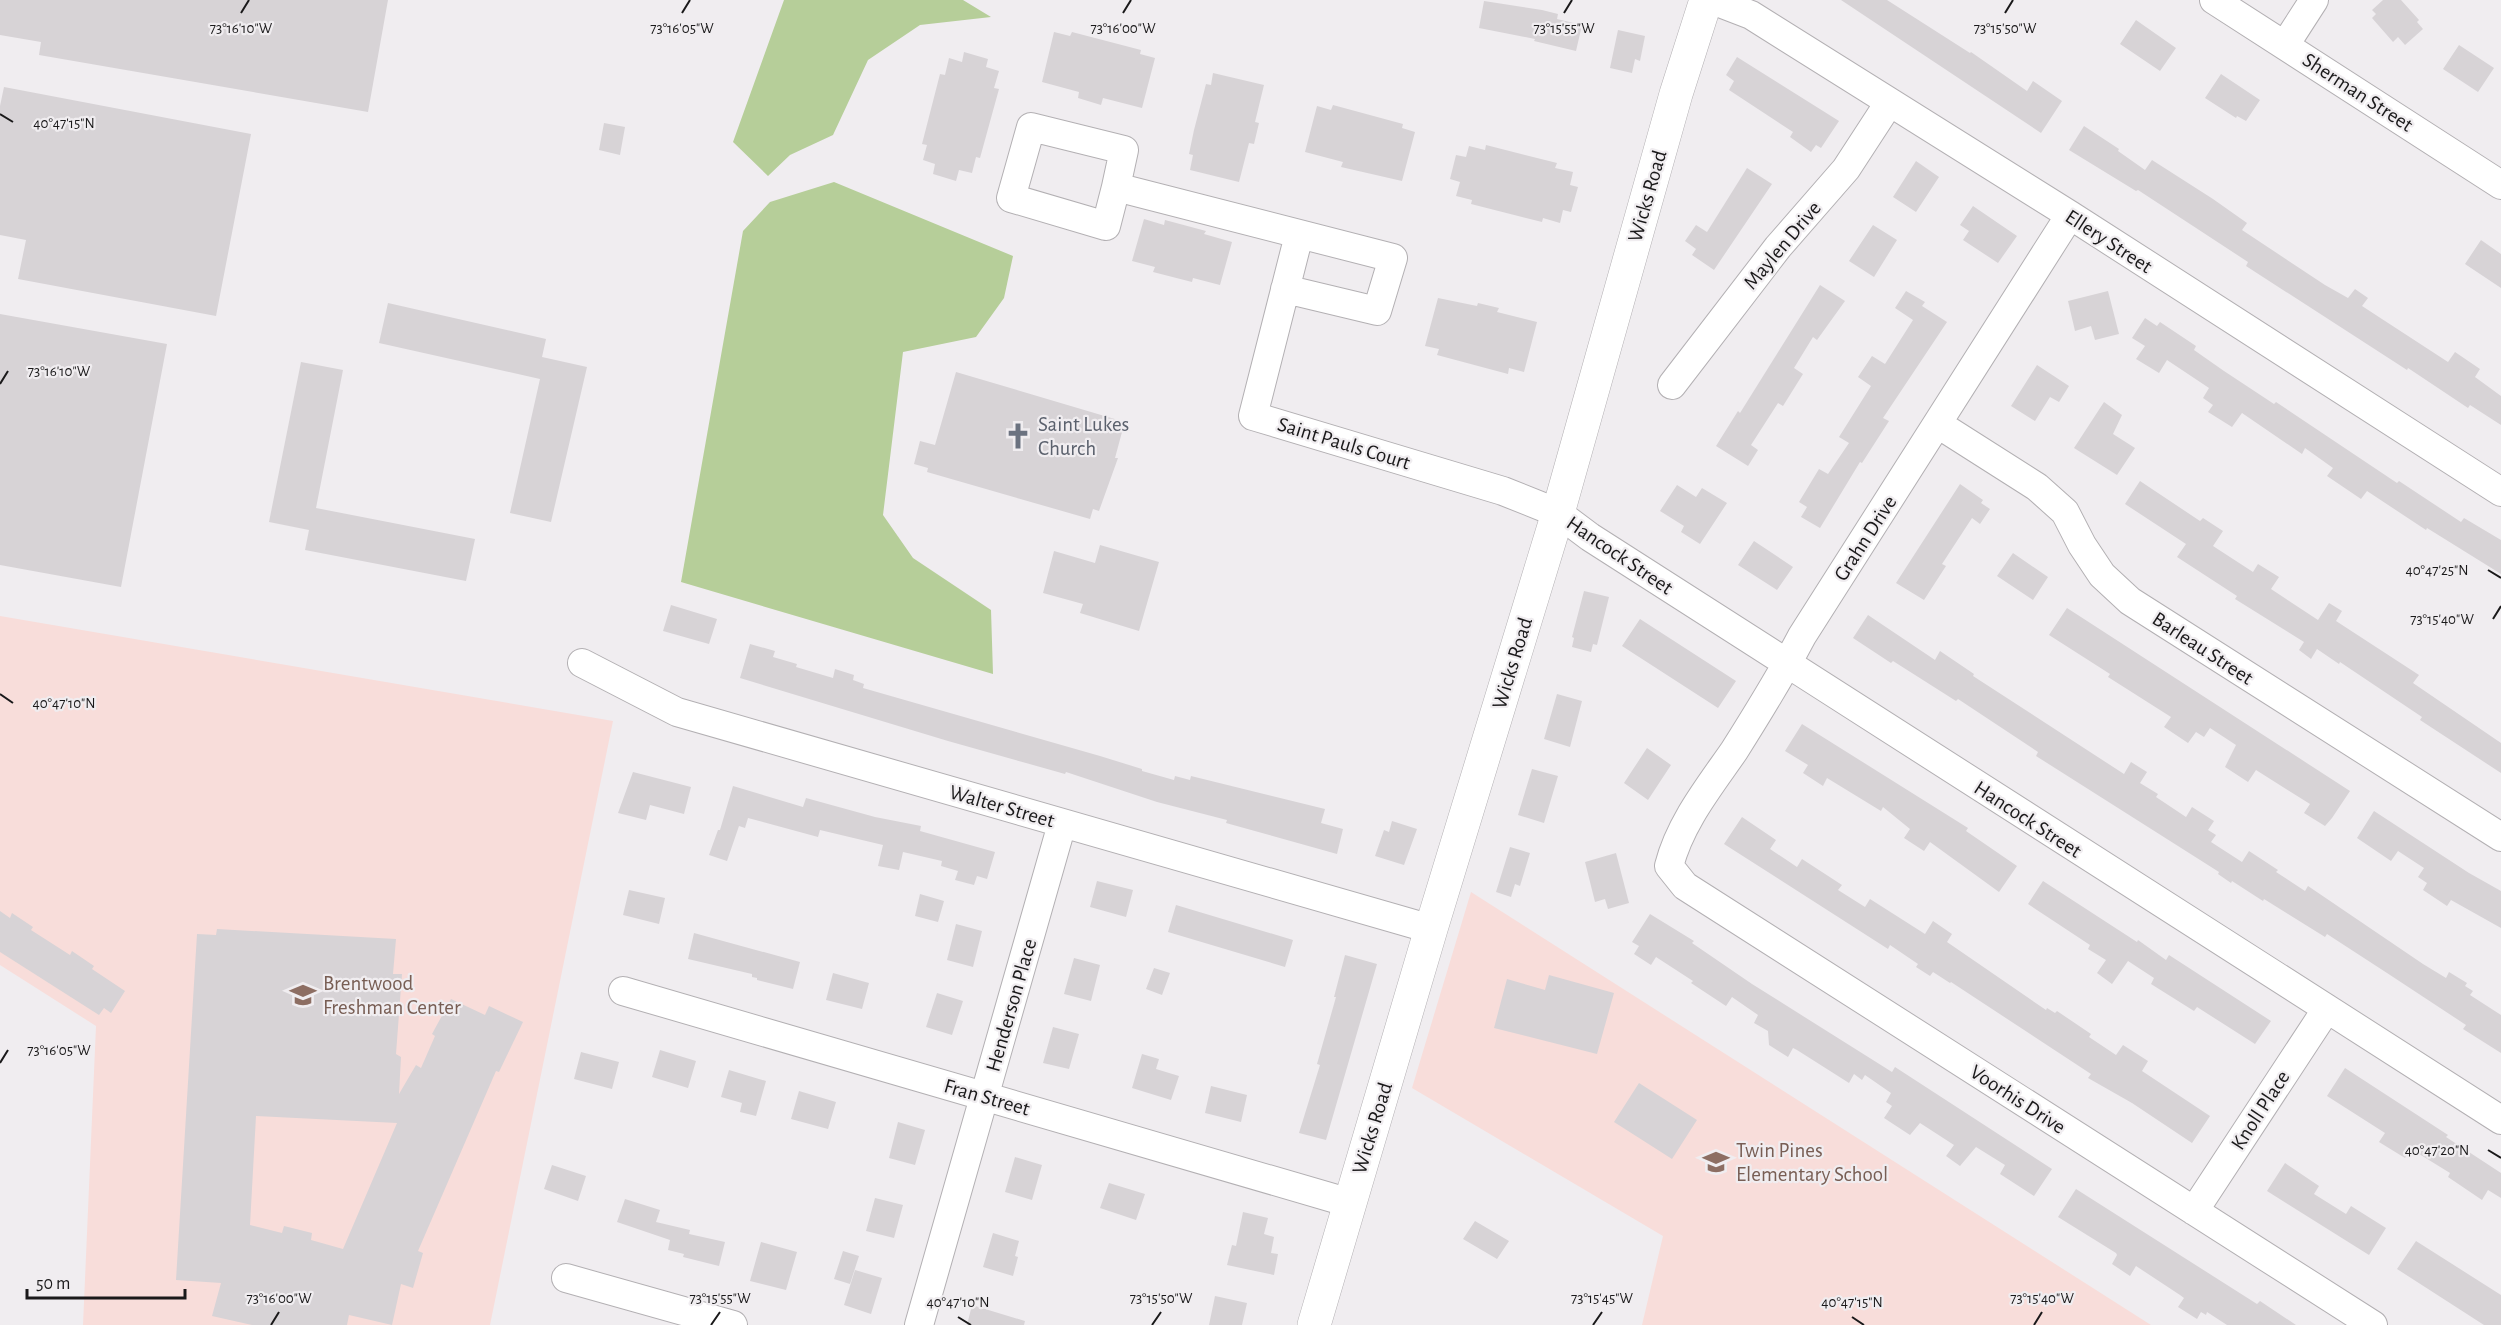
<svg xmlns="http://www.w3.org/2000/svg" width="2501" height="1325" viewBox="0 0 2501 1325" font-family="'Alegreya Sans',sans-serif">
  <rect width="100%" height="100%" fill="#f0edf0"/>
  <path fill="#f8ddda" d="M0,616L613,721L490,1325H83L96,1026L0,965Z
    M1471,892L2151,1325H1642L1663,1236L1412,1088Z"/>
  <path fill="#b6ce99" d="M784,0H963L991,17L920,25L868,60L833,135L790,155L768,176L733,142Z
    M834,182L1013,256L1004,298L976,337L903,352L883,515L913,558L991,610L993,674L681,582L743,231L770,202Z"/>
  <path fill="#d7d3d6" fill-rule="evenodd" d="M0,0H388L368,112L39,55L41,42L0,35Z
    M1841,0H1887L1970,53L1971,52L2027,91L2033,81L2062,101L2041,133Z
    M2383,0H2401L2419,20L2417,22L2423,29L2405,45L2398,37L2393,42L2372,18L2376,14L2372,10Z
    M1484,1L1542,10L1558,14L1557,19L1582,25L1576,51L1534,41L1535,39L1479,28Z
    M2136,20L2176,48L2160,71L2120,44Z
    M1618,30L1645,36L1640,61L1635,59L1632,73L1610,68Z
    M1054,32L1070,36L1072,32L1141,50L1140,54L1155,58L1142,108L1103,98L1101,105L1078,98L1079,92L1042,82Z
    M2459,45L2494,68L2478,92L2443,69Z
    M964,52L988,59L986,67L999,71L994,88L999,89L980,158L976,157L972,173L959,170L956,181L933,174L935,164L923,160L927,145L922,144L940,74L945,75L949,58L962,62Z
    M1737,57L1839,121L1821,148L1816,145L1811,152L1790,137L1793,132L1729,90L1734,81L1726,75Z
    M1213,73L1264,85L1255,122L1259,123L1254,144L1249,143L1239,182L1190,170L1193,155L1189,154L1194,130L1206,84L1211,85Z
    M2221,74L2260,100L2246,121L2237,116L2236,118L2205,98Z
    M4,87L251,134L216,316L18,279L26,240L0,235V106Z
    M1333,105L1403,124L1402,128L1415,132L1402,181L1341,167L1343,162L1305,152L1317,106L1331,110Z
    M604,123L625,127L620,155L599,150Z
    M2084,126L2119,149L2118,151L2145,170L2152,160L2213,199L2247,223L2242,230L2325,285L2348,298L2355,289L2368,298L2362,306L2448,362L2455,352L2480,369L2475,377L2501,396V425L2470,405L2468,408L2408,368L2407,370L2246,266L2248,262L2138,190L2136,191L2069,150Z
    M1486,145L1557,163L1555,168L1573,172L1570,185L1578,187L1571,212L1563,210L1560,223L1543,218L1542,222L1471,204L1472,200L1456,196L1460,182L1450,179L1456,155L1466,157L1469,146L1485,150Z
    M1916,161L1939,177L1916,212L1893,197Z
    M1747,168L1772,184L1714,270L1692,255L1696,249L1685,241L1696,225L1707,232Z
    M1973,206L2017,236L1998,263L1963,240L1969,231L1960,225Z
    M1144,219L1164,225L1165,220L1206,231L1204,234L1232,242L1220,285L1193,278L1192,282L1153,272L1155,267L1132,261Z
    M1873,225L1897,240L1874,277L1849,261Z
    M2481,240L2501,254V288L2465,264Z
    M1820,285L1845,301L1817,340L1813,337L1794,368L1803,374L1783,406L1778,403L1751,445L1758,450L1748,466L1716,446L1738,411L1740,413Z
    M1906,291L1925,302L1922,306L1947,322L1883,418L1889,421L1862,463L1860,462L1820,528L1801,517L1807,507L1799,502L1819,469L1828,474L1849,443L1839,437L1871,386L1858,377L1872,356L1885,364L1913,320L1895,308Z
    M2108,291L2119,334L2095,340L2091,326L2075,331L2068,301Z
    M1438,298L1477,306L1478,303L1499,308L1497,312L1537,322L1524,372L1509,368L1508,374L1437,355L1439,349L1425,346Z
    M388,303L546,339L542,357L587,367L551,522L510,513L540,379L379,343Z
    M0,314L167,344L121,587L0,565Z
    M2145,318L2157,326L2160,322L2196,346L2194,350L2224,371L2274,404L2276,402L2397,483L2399,481L2461,522L2464,518L2501,540V574L2427,528L2426,530L2367,491L2361,499L2327,476L2333,468L2305,448L2302,454L2242,413L2232,427L2208,412L2213,405L2203,398L2209,388L2167,360L2159,373L2136,359L2145,346L2132,338Z
    M301,362L343,370L316,508L475,539L466,581L305,550L309,530L269,522Z
    M2037,365L2069,386L2059,402L2050,397L2035,421L2011,406Z
    M956,372L1118,420L1115,430L1122,432L1115,458H1118L1099,511L1093,509L1090,519L927,472L928,468L914,464L920,441L935,445Z
    M2104,402L2122,415L2113,434L2135,448L2117,475L2074,448Z
    M2140,481L2200,521L2203,518L2223,531L2213,546L2253,572L2258,564L2279,577L2271,589L2318,620L2329,603L2342,611L2336,621L2419,675L2413,683L2501,743V773L2420,720L2422,717L2340,662L2339,664L2317,649L2311,659L2299,650L2304,642L2235,599L2237,596L2177,557L2186,544L2125,504Z
    M1960,484L1983,500L1981,503L1990,509L1980,524L1972,518L1942,564L1946,566L1924,600L1896,583Z
    M1677,485L1696,497L1702,488L1727,503L1700,544L1681,532L1684,526L1660,511Z
    M1754,541L1793,567L1777,590L1738,565Z
    M1100,545L1159,562L1139,631L1080,613L1083,604L1043,593L1054,551L1095,563Z
    M2013,553L2048,577L2033,600L1997,576Z
    M1584,591L1609,597L1597,645L1593,644L1591,652L1572,647L1574,638L1572,637Z
    M671,605L717,619L709,644L663,631Z
    M2067,608L2350,791L2332,818L2325,826L2304,813L2310,804L2256,770L2248,782L2225,767L2236,745L2210,728L2204,737L2196,732L2188,743L2164,727L2171,717L2108,677L2110,674L2049,635Z
    M1868,615L1935,660L1940,651L1974,674L1973,676L2124,774L2131,762L2147,772L2140,783L2158,794L2156,797L2186,817L2192,807L2214,821L2208,830L2216,835L2211,842L2242,862L2249,851L2278,870L2276,872L2305,891L2308,886L2423,964L2446,978L2449,972L2467,983L2465,986L2473,991L2470,995L2501,1015V1053L2463,1029L2466,1025L2387,973L2327,934L2325,937L2264,899L2263,901L2232,881L2231,883L2218,874L2219,872L2036,756L2038,752L1958,699L1956,701L1893,661L1891,663L1853,638Z
    M1640,619L1736,681L1718,708L1622,646Z
    M750,644L775,651L773,657L797,664L796,667L833,678L835,669L854,675L853,680L864,684L863,688L1100,756L1142,769V771L1174,780L1175,776L1190,780L1191,776L1325,809L1321,823L1343,829L1337,854L1226,823L1227,820L1157,802L1066,772L1065,774L948,741L740,678Z
    M1557,694L1582,701L1570,747L1544,739Z
    M1802,724L1968,828L1966,831L2017,866L1999,892L1930,842L1924,851L1904,838L1910,829L1883,807L1881,811L1827,778L1823,786L1803,773L1808,765L1785,751Z
    M1647,748L1671,765L1648,800L1624,783Z
    M1532,769L1558,776L1544,823L1518,815Z
    M633,772L691,787L684,814L650,805L646,820L618,813Z
    M733,786L803,807L806,798L875,817L921,826L920,831L995,852L987,879L977,876L974,885L955,880L958,871L941,866L942,861L903,852L899,870L878,866L883,845L820,830L818,837L748,818L745,828L739,826L727,861L709,855L718,830H720Z
    M2374,811L2469,873L2501,891V928L2451,900L2447,906L2423,890L2427,883L2418,877L2424,868L2398,851L2391,861L2357,838Z
    M1742,817L1776,840L1770,849L1797,867L1802,859L1842,885L1838,890L1865,907L1870,899L1925,934L1933,921L1952,934L1947,942L2046,1010L2047,1008L2055,1013L2057,1011L2091,1034L2089,1037L2116,1055L2123,1045L2148,1061L2142,1071L2210,1116L2192,1143L2132,1103L2088,1078L2091,1074L1951,982L1950,983L1933,972L1930,976L1916,967L1918,964L1890,945L1888,949L1724,844Z
    M1392,821L1417,829L1404,865L1375,856L1384,830L1389,832Z
    M1510,847L1530,853L1520,886L1515,884L1511,897L1496,892Z
    M1616,853L1629,903L1608,909L1605,899L1595,902L1585,862Z
    M1097,881L1133,890L1126,917L1090,907Z
    M2043,881L2137,942L2138,940L2166,960L2169,955L2271,1021L2255,1044L2197,1007L2194,1011L2151,984L2154,978L2128,961L2112,984L2097,973L2106,960L2088,949L2090,945L2028,904Z
    M629,890L665,898L659,924L623,915Z
    M920,894L944,901L938,922L915,916Z
    M1176,905L1293,940L1285,967L1168,932Z
    M0,911L10,918L12,913L33,927L31,930L70,955L72,951L94,966L92,969L125,991L111,1013L104,1008L99,1015L0,952Z
    M1650,914L1694,941L1692,943L1752,984L1892,1072L1895,1067L2052,1169L2034,1196L2000,1174L2005,1165L1976,1147L1960,1166L1946,1156L1954,1145L1920,1123L1910,1135L1884,1118L1892,1106L1886,1102L1891,1093L1865,1075L1862,1080L1854,1074L1849,1083L1797,1050L1793,1048L1788,1057L1769,1045L1768,1031L1754,1023L1758,1015L1732,997L1726,1006L1691,983L1693,981L1656,957L1651,965L1634,954L1639,946L1632,942Z
    M956,924L982,931L973,967L947,960Z
    M217,929L396,939L393,974H402L396,1054L401,1057L399,1094L416,1065L421,1068L435,1036L432,1034L451,999L485,1015L489,1006L523,1022L499,1072L496,1071L418,1251L423,1253L413,1288L401,1284L392,1325L349,1315L347,1325H252L212,1316L221,1283L176,1280L197,934L216,935ZM256,1116L397,1123L343,1249L311,1240L312,1233L284,1226L282,1233L250,1225Z
    M694,933L800,962L793,989L757,980V978L752,977V974L688,959Z
    M1345,955L1377,964L1326,1140L1299,1133L1320,1065L1317,1064L1336,997H1334Z
    M1074,958L1100,965L1091,1001L1064,994Z
    M1154,968L1170,973L1162,995L1146,989Z
    M833,973L869,983L862,1009L826,1000Z
    M1549,975L1614,993L1597,1054L1494,1028L1507,979L1545,990Z
    M937,993L963,1001L952,1035L926,1027Z
    M1053,1027L1079,1034L1069,1069L1043,1063Z
    M660,1050L696,1061L688,1088L652,1077Z
    M581,1052L619,1062L612,1089L574,1079Z
    M1142,1054L1159,1059L1156,1069L1179,1076L1171,1100L1132,1088Z
    M2345,1068L2448,1135L2446,1137L2501,1173V1198L2488,1190L2482,1200L2448,1177L2450,1173L2411,1149L2405,1158L2379,1142L2385,1133L2327,1096Z
    M729,1070L766,1081L756,1116L740,1112L742,1103L721,1097Z
    M1639,1083L1697,1120L1672,1159L1614,1122Z
    M1211,1086L1247,1095L1241,1122L1205,1113Z
    M799,1091L836,1102L828,1129L791,1119Z
    M898,1122L925,1130L915,1165L889,1158Z
    M1015,1157L1042,1165L1032,1200L1005,1192Z
    M2285,1163L2319,1186L2314,1194L2346,1214L2351,1206L2386,1228L2369,1255L2267,1191Z
    M552,1165L586,1176L578,1201L544,1189Z
    M1109,1183L1145,1194L1136,1220L1100,1208Z
    M2076,1189L2257,1304L2260,1301L2296,1325H2227L2207,1312L2206,1315L2201,1312L2197,1319L2178,1307L2184,1298L2180,1295L2136,1266L2130,1276L2112,1264L2117,1255L2116,1253L2058,1217Z
    M875,1198L903,1205L894,1238L866,1231Z
    M625,1199L660,1210L656,1222L690,1230L689,1234L725,1242L719,1266L683,1257L684,1254L668,1250L670,1240L617,1222Z
    M1243,1212L1268,1218L1264,1234L1274,1237L1271,1253L1278,1254L1274,1275L1227,1265L1232,1245L1236,1246Z
    M1475,1221L1509,1241L1497,1259L1463,1239Z
    M993,1233L1019,1241L1015,1256L1018,1257L1013,1276L983,1267Z
    M2416,1241L2501,1295V1325H2484L2397,1269Z
    M761,1242L797,1252L786,1290L750,1281Z
    M843,1251L859,1256L850,1284L834,1279Z
    M855,1270L882,1278L871,1314L844,1305Z
    M1215,1296L1247,1303L1242,1325H1209Z
    M972,1305L1025,1321L1024,1325H967Z"/>
  <g fill="none" stroke-linecap="round" stroke-linejoin="round">
    <g stroke="#b3b0b3" stroke-width="30">
      <path id="minor" d="M1712,0L1751,15L2070,215L2501,492
        M2214,0L2501,185
        M2285,45L2314,0
        M1116,187L1106,226L1011,198L1031,127L1124,150L1116,187L1393,258L1377,311L1285,289
        M2070,215L1802,636C1781,676 1758,713 1734,751C1709,787 1680,823 1669,866L1685,886L2373,1325
        M1299,235L1253,416L1503,491L1558,513L1590,537L2501,1120
        M1672,385L1778,247L1846,169L1889,103
        M1938,424L2037,487L2065,512L2082,545L2102,575L2130,601L2501,837
        M582,663L677,712L1431,929
        M623,991L1350,1203
        M2194,1211L2326,1010
        M566,1278L733,1325
        M919,1325L1062,824"/>
    </g>
    <g stroke="#b3b0b3" stroke-width="34">
      <path id="major" d="M1314,1325L1431,929L1558,513L1676,94L1706,0"/>
    </g>
    <use href="#minor" stroke="#fff" stroke-width="28"/>
    <use href="#major" stroke="#fff" stroke-width="33"/>
  </g>
  <path fill="none" stroke="#1a191a" stroke-width="2" d="M241,13L249,0M682,13L690,0M1123,13L1131,0M1564,13L1572,0M2005,13L2013,0M0,114L13,122M0,384L8,371M2488,570L2501,578M2493,619L2501,606M0,694L13,703M0,1063L8,1050M2488,1150L2501,1158M958,1317L971,1325M1852,1317L1864,1325M271,1325L279,1312M711,1325L720,1312M1152,1325L1161,1312M1593,1325L1602,1312M2034,1325L2042,1312"/>
  <defs>
    <g id="church-bare" transform="scale(2.07)"><path d="M-1.2-6h2.4v3.5h3.3v2.4h-3.3V6h-2.4V-.1h-3.3v-2.4h3.3Z" fill="#6b7280" stroke="#f0edf0" stroke-width="2.5" paint-order="stroke"/></g>
    <g id="school-bare" transform="scale(2.07)"><path d="M0-5L7-2L0 1L-7-2ZM-4 1L0 2.5L4 1V4Q0 6-4 4Z" fill="#8d6e63" stroke="#f0edf0" stroke-width="2.5" paint-order="stroke"/></g>
  </defs>
  <g fill-rule="evenodd">
    <use href="#church-bare" x="1018" y="436"/>
    <use href="#school-bare" x="303" y="995"/>
    <use href="#school-bare" x="1716" y="1162"/>
  </g>
  <g text-anchor="middle" stroke-width="4.5" stroke-linejoin="round" paint-order="stroke">
    <g font-size="21" fill="#1a191a" stroke="#f0edf0">
      <text transform="translate(2358 92) rotate(33)" y="7">Sherman Street</text>
      <text transform="translate(1647 196) rotate(-74)" y="7">Wicks Road</text>
      <text transform="translate(2109 241) rotate(33)" y="7">Ellery Street</text>
      <text transform="translate(1782 245) rotate(-50)" y="7">Maylen Drive</text>
      <text transform="translate(1344 443) rotate(17)" y="7">Saint Pauls Court</text>
      <text transform="translate(1865 538) rotate(-57)" y="7">Grahn Drive</text>
      <text transform="translate(1620 555) rotate(34)" y="7">Hancock Street</text>
      <text transform="translate(2203 648) rotate(33)" y="7">Barleau Street</text>
      <text transform="translate(1512 663) rotate(-73)" y="7">Wicks Road</text>
      <text transform="translate(1002 806) rotate(16)" y="7">Walter Street</text>
      <text transform="translate(2028 819) rotate(33)" y="7">Hancock Street</text>
      <text transform="translate(1011 1005) rotate(-74)" y="7">Henderson Place</text>
      <text transform="translate(987 1097) rotate(16)" y="7">Fran Street</text>
      <text transform="translate(2018 1099) rotate(33)" y="7">Voorhis Drive</text>
      <text transform="translate(2260 1110) rotate(-57)" y="7">Knoll Place</text>
      <text transform="translate(1372 1128) rotate(-73)" y="7">Wicks Road</text>
    </g>
    <g font-size="21" fill="#5b616d" stroke="#f0edf0" text-anchor="start">
      <text x="1038" y="431">Saint Lukes<tspan x="1038" dy="24">Church</tspan></text>
    </g>
    <g font-size="21" fill="#785e54" stroke="#f0edf0" text-anchor="start">
      <text x="323" y="990">Brentwood<tspan x="323" dy="24">Freshman Center</tspan></text>
      <text x="1736" y="1157">Twin Pines<tspan x="1736" dy="24">Elementary School</tspan></text>
    </g>
  </g>
  <g font-size="15" text-anchor="middle" fill="#1a191a" stroke="#f0edf0" stroke-width="4.5" stroke-linejoin="round" paint-order="stroke">
    <text x="241" y="33">73°16'10"W</text>
    <text x="682" y="33">73°16'05"W</text>
    <text x="1123" y="33">73°16'00"W</text>
    <text x="1564" y="33">73°15'55"W</text>
    <text x="2005" y="33">73°15'50"W</text>
    <text x="64" y="128">40°47'15"N</text>
    <text x="59" y="376">73°16'10"W</text>
    <text x="2437" y="575">40°47'25"N</text>
    <text x="2442" y="624">73°15'40"W</text>
    <text x="64" y="708">40°47'10"N</text>
    <text x="59" y="1055">73°16'05"W</text>
    <text x="2437" y="1155">40°47'20"N</text>
    <text x="279" y="1303">73°16'00"W</text>
    <text x="720" y="1303">73°15'55"W</text>
    <text x="1161" y="1303">73°15'50"W</text>
    <text x="1602" y="1303">73°15'45"W</text>
    <text x="2042" y="1303">73°15'40"W</text>
    <text x="958" y="1307">40°47'10"N</text>
    <text x="1852" y="1307">40°47'15"N</text>
  </g>
  <path d="M27 1289v9h158v-9" fill="none" stroke="#1a191a" stroke-width="3"/>
  <text x="36" y="1289" font-size="18" fill="#1a191a" stroke="#f0edf0" stroke-width="4.5" paint-order="stroke">50 m</text>
</svg>
